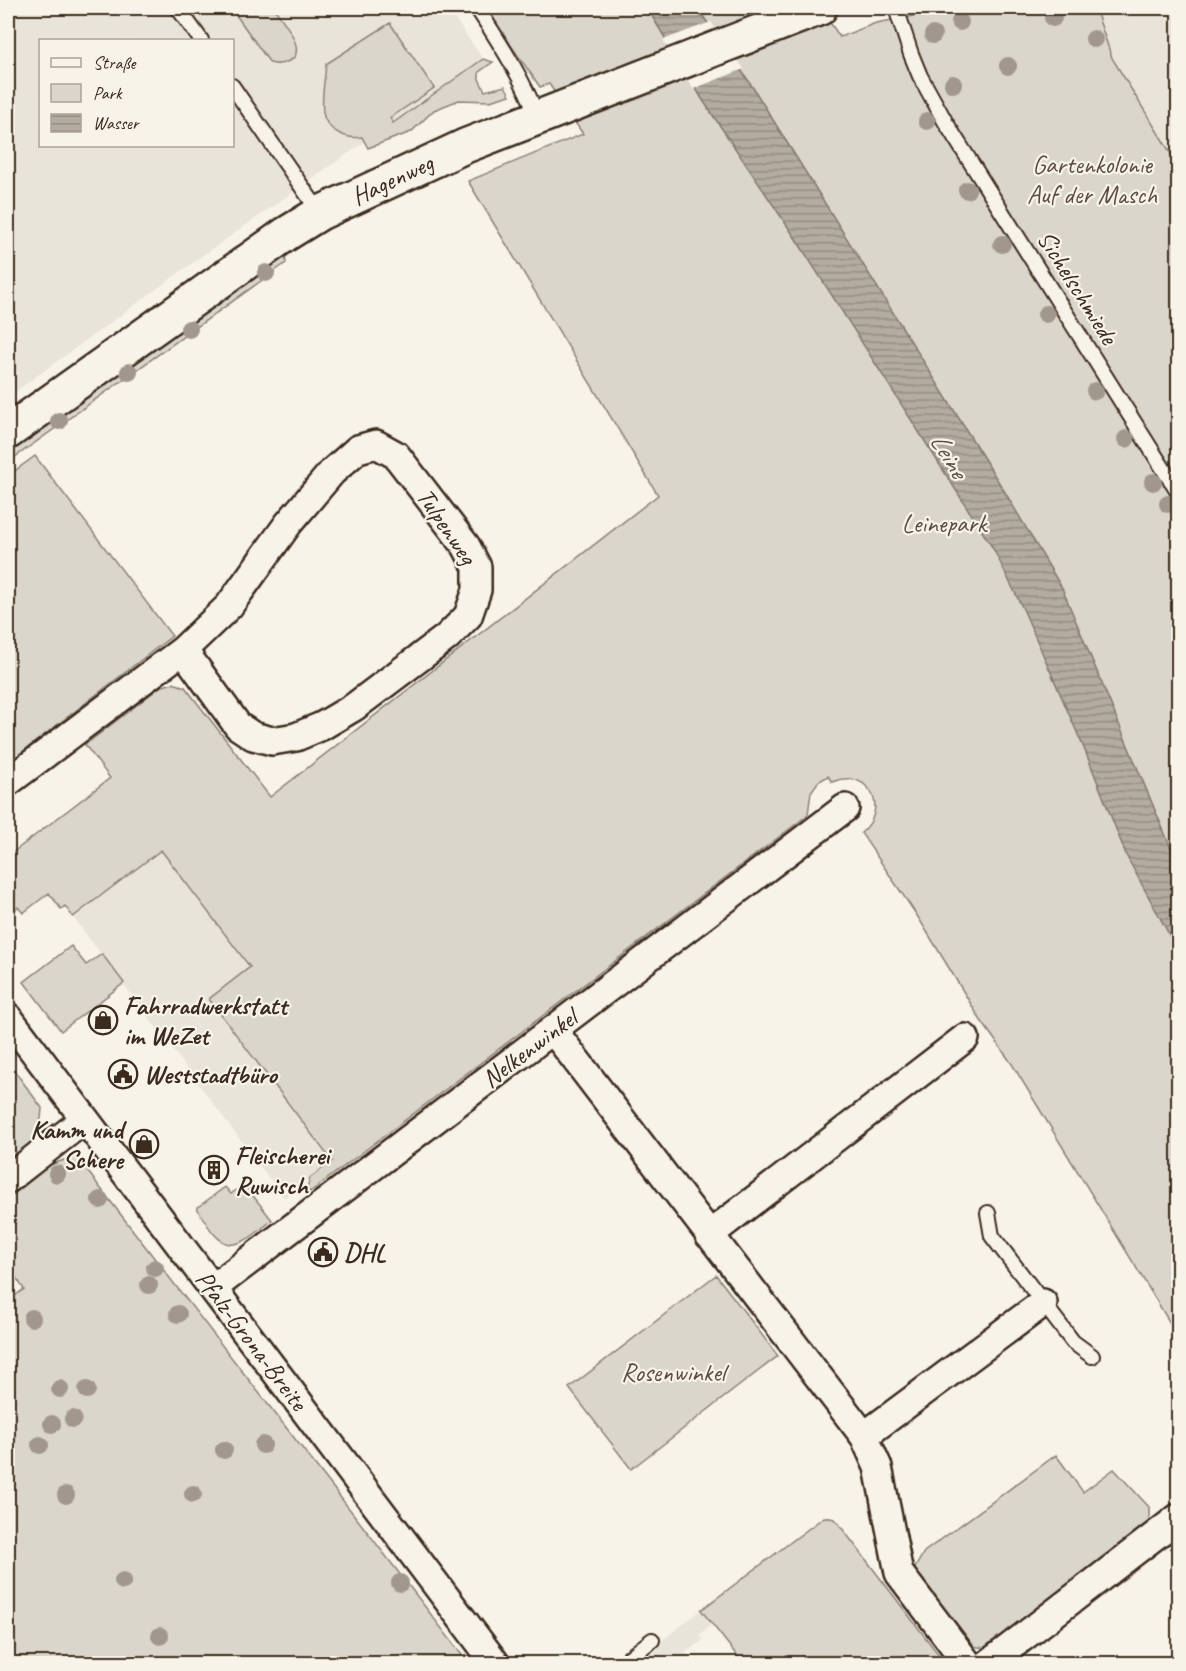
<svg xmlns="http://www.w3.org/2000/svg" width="1186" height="1671" viewBox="0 0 1186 1671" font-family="Caveat,sans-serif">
  <defs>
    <pattern id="water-rules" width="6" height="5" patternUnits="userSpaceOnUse" patternTransform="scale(1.5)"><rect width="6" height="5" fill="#b4aca0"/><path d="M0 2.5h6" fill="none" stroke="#948c82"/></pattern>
  </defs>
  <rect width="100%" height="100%" fill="#f7f3e8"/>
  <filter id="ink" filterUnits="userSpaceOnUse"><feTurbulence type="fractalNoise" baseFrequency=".0167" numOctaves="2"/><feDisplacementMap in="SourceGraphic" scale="12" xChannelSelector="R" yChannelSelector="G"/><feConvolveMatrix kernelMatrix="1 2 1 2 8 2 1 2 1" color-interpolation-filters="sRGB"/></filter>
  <g filter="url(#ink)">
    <path fill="#e9e4d9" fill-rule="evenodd" d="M8,8H447L483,59L209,251L8,397ZM40,40H232V146H40Z
      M1095,8H1178V165L1112,58Z
      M161,850L251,967L209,1000L332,1161L284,1198L73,917Z
      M701,1610L712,1624L699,1635L703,1640L685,1653L693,1663L631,1664Z"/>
    <path fill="#dbd6cb" stroke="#8b8074" stroke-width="1.5" d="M231,8H274C281,19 310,51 289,61C283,64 276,65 270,63Z
      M485,8H647L705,102L750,83L697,8H820L840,37L876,23L910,17L932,8H1095L1112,58L1178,165V1336L1012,1064L980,1019L918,917L861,833C891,808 868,767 832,782L828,776L818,782L811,792L808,814L800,821L310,1192L307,1188L310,1178L332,1161L209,999L250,967L161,850L73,917L65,906L61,909L49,893L23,913L18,907L8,916V856L110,778L85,745L160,687L173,683L185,687L270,797L658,495L468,181L583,134L549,84L540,87Z
      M390,23L434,88L390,118L393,123L483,59L493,62L479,72V79L485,91L505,86L510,95L490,101L459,100L434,110L411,132L368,148L362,137C346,140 325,130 323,112C321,97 325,79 326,64Z
      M285,256L286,263L8,462V454Z
      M35,456L172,636L8,763V476Z
      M71,946L86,965L102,954L124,983L61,1031L24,982Z
      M8,1062L42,1108C40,1142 33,1141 8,1161Z
      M76,1156C205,1326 339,1493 468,1663H8V1301L24,1289L8,1266V1199L50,1165Z
      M244,1184L272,1220C233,1254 223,1254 197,1208L225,1187L231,1194Z
      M716,1275L778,1356L631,1469L569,1388Z
      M1056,1455L1083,1492L1114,1469L1149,1507V1522L1145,1530L991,1646L985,1648L972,1646L916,1574L915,1568L924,1552Z
      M824,1517L835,1519L945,1663H741L742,1662L701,1610Z"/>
    <path fill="url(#water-rules)" stroke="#84786c" stroke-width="1.5" d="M647,8H697L700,12L750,83L1003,489L1062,588L1178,865V951L1127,857L1086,753L1024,611L994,550L796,239L704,102Z"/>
    <path fill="#f7f3e8" d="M711,22L744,69L693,89L663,40Z"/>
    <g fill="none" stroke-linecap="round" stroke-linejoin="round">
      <g stroke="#3b2a1e" stroke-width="18">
        <path id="service" d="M178,8L201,40
          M477,8C500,43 523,79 538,118
          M896,8L911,54L920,76L946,123L1178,492
          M232,86L320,213
          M988,1213L992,1236L1073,1342L1092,1356
          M621,1664L652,1640"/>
      </g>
      <g stroke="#3b2a1e" stroke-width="32">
        <path id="minor" d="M8,782L183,650L229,606L288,524L332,472L358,449L376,444L396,455L466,546L477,567V590L468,616L447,637L354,707L322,726L296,737L272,741L253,736L238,726L183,650
          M8,1017L496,1664
          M553,1030L864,1436L878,1467L899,1573L968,1664
          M8,1179L85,1119
          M709,1235L965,1038
          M213,1288L845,808
          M864,1436L1043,1303
          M988,1664L1178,1518"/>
      </g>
      <g stroke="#3b2a1e" stroke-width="38">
        <path id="tertiary" d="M8,432L286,234L320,213L465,146L820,8"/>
      </g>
      <use href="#service" stroke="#f7f3e8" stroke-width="14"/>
      <use href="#minor" stroke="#f7f3e8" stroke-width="27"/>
      <use href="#tertiary" stroke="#f7f3e8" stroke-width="33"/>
    </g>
    <g fill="#a1978c">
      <circle cx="1053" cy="18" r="9"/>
      <circle cx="960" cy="22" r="9"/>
      <circle cx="933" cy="35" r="9"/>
      <circle cx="1094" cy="39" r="9"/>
      <circle cx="1008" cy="66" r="9"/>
      <circle cx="953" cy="84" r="9"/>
      <circle cx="927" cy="121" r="9"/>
      <circle cx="967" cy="190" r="9"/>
      <circle cx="1002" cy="244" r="9"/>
      <circle cx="266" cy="273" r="9"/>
      <circle cx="1046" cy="314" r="9"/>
      <circle cx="189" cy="329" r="9"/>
      <circle cx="129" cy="372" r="9"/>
      <circle cx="1095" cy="391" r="9"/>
      <circle cx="59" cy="421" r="9"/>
      <circle cx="1126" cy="439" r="9"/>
      <circle cx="1153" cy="482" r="9"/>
      <circle cx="1168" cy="504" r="9"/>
      <circle cx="57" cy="1174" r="9"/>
      <circle cx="100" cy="1200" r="9"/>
      <circle cx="155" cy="1268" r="9"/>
      <circle cx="149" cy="1285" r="9"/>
      <circle cx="178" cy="1314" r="9"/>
      <circle cx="32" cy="1318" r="9"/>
      <circle cx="60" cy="1389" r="9"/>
      <circle cx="87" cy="1390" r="9"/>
      <circle cx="73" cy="1419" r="9"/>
      <circle cx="52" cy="1424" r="9"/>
      <circle cx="40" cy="1445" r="9"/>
      <circle cx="263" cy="1445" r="9"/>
      <circle cx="224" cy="1450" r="9"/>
      <circle cx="193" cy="1494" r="9"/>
      <circle cx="66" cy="1495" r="9"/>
      <circle cx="123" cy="1581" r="9"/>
      <circle cx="400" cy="1583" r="9"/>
      <circle cx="160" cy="1636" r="9"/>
    </g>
  </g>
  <defs>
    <g id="shop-ring" transform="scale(1.5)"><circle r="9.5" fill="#f7f3e8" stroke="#3b2a1e" stroke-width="1.5"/><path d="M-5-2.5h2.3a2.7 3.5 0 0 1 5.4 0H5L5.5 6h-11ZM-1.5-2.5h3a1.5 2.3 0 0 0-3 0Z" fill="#3b2a1e"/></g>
    <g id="civic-ring" transform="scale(1.5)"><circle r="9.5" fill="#f7f3e8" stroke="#3b2a1e" stroke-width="1.5"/><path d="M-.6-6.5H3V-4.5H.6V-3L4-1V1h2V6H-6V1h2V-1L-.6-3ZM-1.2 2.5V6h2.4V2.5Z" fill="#3b2a1e"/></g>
    <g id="building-ring" transform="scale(1.5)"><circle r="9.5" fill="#f7f3e8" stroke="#3b2a1e" stroke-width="1.5"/><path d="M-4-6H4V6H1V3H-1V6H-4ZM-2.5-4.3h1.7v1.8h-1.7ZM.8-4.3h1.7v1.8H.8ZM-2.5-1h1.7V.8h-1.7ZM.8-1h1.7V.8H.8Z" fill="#3b2a1e"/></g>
  </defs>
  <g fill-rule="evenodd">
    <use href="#shop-ring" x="103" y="1020"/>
    <use href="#civic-ring" x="123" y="1074"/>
    <use href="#shop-ring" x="144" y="1144"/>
    <use href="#building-ring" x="214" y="1170"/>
    <use href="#civic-ring" x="323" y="1252"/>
  </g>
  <g text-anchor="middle" stroke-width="4.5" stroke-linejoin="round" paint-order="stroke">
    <g font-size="26" fill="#5b4c41" stroke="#f7f3e8">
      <text x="1092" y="173">Gartenkolonie<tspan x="1092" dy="30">Auf der Masch</tspan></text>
      <text x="944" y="532">Leinepark</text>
      <text x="673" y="1381">Rosenwinkel</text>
    </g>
    <g font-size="26" fill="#3b2a1e" stroke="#f7f3e8">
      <text transform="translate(392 179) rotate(-25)" y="9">Hagenweg</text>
      <text transform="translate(1078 287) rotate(58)" y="9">Sichelschmiede</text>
      <text transform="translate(447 526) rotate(56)" y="9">Tulpenweg</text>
      <text transform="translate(529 1048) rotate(-37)" y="9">Nelkenwinkel</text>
      <text transform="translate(252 1340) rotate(53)" y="9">Pfalz-Grona-Breite</text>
    </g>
    <g font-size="26" font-weight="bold" fill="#3b2a1e" stroke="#f7f3e8" text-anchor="start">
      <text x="124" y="1014">Fahrradwerkstatt<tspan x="124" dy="30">im WeZet</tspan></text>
      <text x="144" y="1083">Weststadtbüro</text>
      <text x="123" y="1138" text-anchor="end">Kamm und<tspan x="123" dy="30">Schere</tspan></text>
      <text x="235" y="1164">Fleischerei<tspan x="235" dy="30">Ruwisch</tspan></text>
      <text x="344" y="1261">DHL</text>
    </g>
    <g font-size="27" font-style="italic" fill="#5f5145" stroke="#f7f3e8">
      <text transform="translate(949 455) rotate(59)" y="9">Leine</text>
    </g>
  </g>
  <rect width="1186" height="1671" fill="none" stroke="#f7f3e8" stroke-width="30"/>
  <rect x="15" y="15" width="1156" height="1641" fill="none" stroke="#3b2a1e" stroke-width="2" filter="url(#ink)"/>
  <rect x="39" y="39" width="195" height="108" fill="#f7f3e8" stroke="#aca397" stroke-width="1.5"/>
  <rect x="51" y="58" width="30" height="9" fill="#f7f3e8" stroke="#aca397" stroke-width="1.5"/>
  <text x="93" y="69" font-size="18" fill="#3b2a1e">Straße</text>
  <rect x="51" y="84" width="30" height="18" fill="#dbd6cb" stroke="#aca397" stroke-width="1.5"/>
  <text x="93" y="99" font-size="18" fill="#3b2a1e">Park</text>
  <rect x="51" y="114" width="30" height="18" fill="url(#water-rules)" stroke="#aca397" stroke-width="1.5"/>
  <text x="93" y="129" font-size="18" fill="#3b2a1e">Wasser</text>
</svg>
